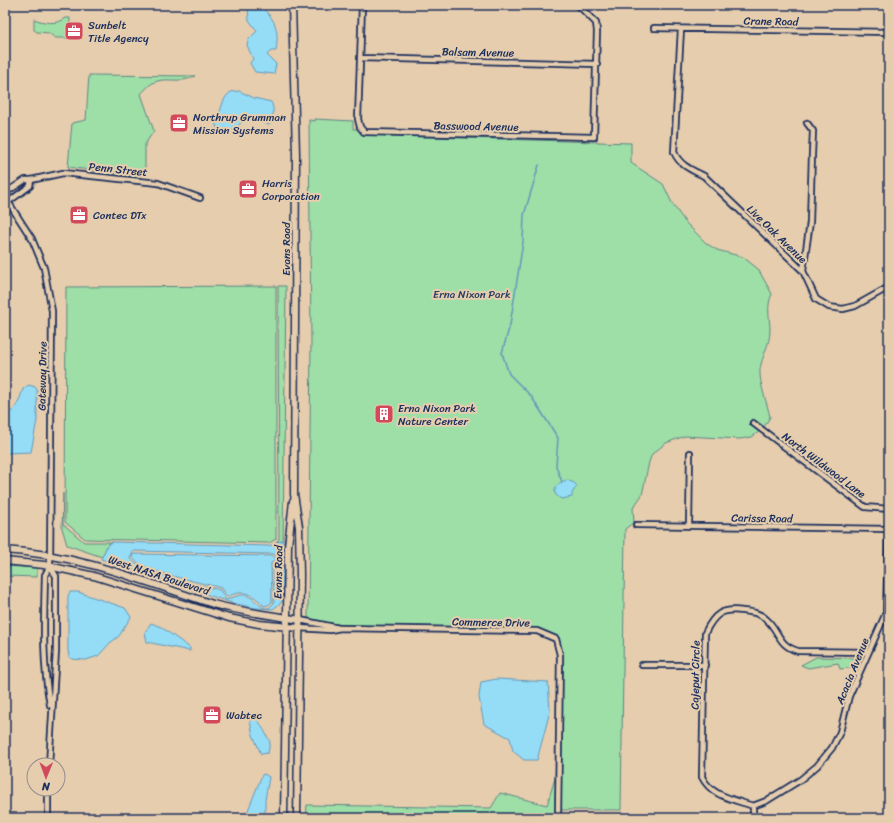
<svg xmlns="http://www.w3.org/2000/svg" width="894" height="823" viewBox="0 0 894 823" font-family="Sriracha,sans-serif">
  <rect width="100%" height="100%" fill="#e5cdad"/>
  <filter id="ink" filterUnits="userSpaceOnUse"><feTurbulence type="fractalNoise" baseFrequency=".025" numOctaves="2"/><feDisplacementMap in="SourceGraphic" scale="8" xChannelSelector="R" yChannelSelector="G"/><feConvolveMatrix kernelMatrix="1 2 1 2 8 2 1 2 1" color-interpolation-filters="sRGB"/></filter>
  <g filter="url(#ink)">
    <path fill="#9edea7" stroke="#5c8682" d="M66,18H70L69,35L67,38H55L49,33L37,32L34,30V19C44,23 57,25 66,18Z
      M89,75L195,76C180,85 164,75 151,84C147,87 144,91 141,94L154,131L145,144V171L138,177L68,167L72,123L86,120Z
      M315,119L353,121V129H357L364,135L631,143V163L663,184L673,205L686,223L707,244L717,250L743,257L758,269L772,294C766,306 770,318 770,330C770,345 762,356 760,369C759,384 767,402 770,417L764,427L752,419L749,423L760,431L752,437L740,439L685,436L666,443L652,454L649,462L642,495L633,508L634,522L625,529L621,810H561L563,655L557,636L537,628L343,625L308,619L311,341L309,120L315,121Z
      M276,286V539L269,543L85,539L65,522L66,287Z
      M278,286H286L283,540L275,543L279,539Z
      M63,493V524L84,542H113L108,544L102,557L67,545L62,528Z
      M5,566L37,568V577L6,576Z
      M816,657L855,658L858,667L840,669L838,663L808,668L801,665Z
      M557,740L556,818H306L307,805L491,808L500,793L547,805L555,778Z"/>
    <path fill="#95ddf7" stroke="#6497ba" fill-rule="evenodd" d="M248,5H259C276,20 279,28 276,51H271L267,55L276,64L274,74L255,72L250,63L253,59L247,45L249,39L257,31L249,20Z
      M239,91L254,98L271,102C275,109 273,118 269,125C235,106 244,137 218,132L215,121C223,112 220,99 231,92Z
      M29,385L35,387L37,390V420L31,452L5,453V415C16,412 20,399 23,389Z
      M567,480L574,483L577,486L572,493V497L561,499L555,494C554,485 559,483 567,480Z
      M283,540L282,602L273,609L256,608L232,603L101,559L108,544L113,542L269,546ZM133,551L274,554L278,559L273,564L274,603L269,608H264C247,596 250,590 226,600L220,590C196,583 146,576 130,559Z
      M133,554L273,556L276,559L271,563L272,602L268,605L264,606C253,593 242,589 227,597L221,588C198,581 148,574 132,558Z
      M70,592H78L125,608L131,617L119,636L110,643L98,656L86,660L72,659L69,657L68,650V596Z
      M151,623L161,627L190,648V651L147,642L145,632Z
      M497,679L548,682L550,711L537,760H524L513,751L510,738L484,724L479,697L481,682Z
      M248,712C258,715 265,733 270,742L268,753L261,754L253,735Z
      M264,774L269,777L265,800V818H245L262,775Z"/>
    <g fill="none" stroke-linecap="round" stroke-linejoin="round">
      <path stroke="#6497ba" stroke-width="1.5" d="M539,165L524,215L523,242L510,325L502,353L509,374L531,396L558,438L556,466L562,482"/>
      <g stroke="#1b2f5e" stroke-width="8">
        <path id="street" d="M362,5L358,119L360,127L364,132L594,137L597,31L596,23L578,5
          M654,28L889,32
          M681,29L674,152C680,166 692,170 704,176L803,271L816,299L829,307L843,309L855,306L889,287
          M360,58L597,64
          M5,193L25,180H31L63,173L158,183L200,198
          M5,197L32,239L44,268L52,311L50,566L56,576V651L49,765
          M8,202L30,186L31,180
          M803,271L810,222L812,154L813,131L807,123
          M753,423L865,507L889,509
          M636,525L889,529
          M689,526L690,453
          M300,620L339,628
          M299,628L330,630L341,628L537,631L556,639L560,655L558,818
          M642,665H705
          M50,705C42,662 44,618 45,575L50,566
          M753,806C733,799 712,797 702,777L705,633C714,614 722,608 743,611C752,612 760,613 766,619C780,631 777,645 798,651L868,652
          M48,818V789
          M753,818V806L766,801L800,780L817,766L832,748L840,732L849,696L886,613L889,512"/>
      </g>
      <g stroke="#1b2f5e" stroke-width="9">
        <path id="secondary" d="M292,5L296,154L294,494L299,527L300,575L297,818
          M5,550C81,555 142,581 213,604C241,612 271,615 300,620
          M5,561L44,565L94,576L229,618L259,624L299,628
          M284,818L288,546L293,501"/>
      </g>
      <use href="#street" stroke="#e5cdad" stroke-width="4.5"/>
      <use href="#secondary" stroke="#e5cdad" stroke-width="6"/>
    </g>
  </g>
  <defs>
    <g id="office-square" transform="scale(1)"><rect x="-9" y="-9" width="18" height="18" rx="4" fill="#d1495b" stroke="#e5cdad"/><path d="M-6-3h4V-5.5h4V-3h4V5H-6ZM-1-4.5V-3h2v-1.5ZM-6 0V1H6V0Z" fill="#fff"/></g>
    <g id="building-square" transform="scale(1)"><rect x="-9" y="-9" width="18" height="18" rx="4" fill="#d1495b" stroke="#e5cdad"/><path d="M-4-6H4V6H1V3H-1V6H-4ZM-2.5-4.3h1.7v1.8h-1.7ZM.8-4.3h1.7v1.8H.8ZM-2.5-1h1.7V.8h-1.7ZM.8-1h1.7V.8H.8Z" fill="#fff"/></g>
  </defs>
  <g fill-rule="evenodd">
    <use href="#office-square" x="74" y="31"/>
    <use href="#office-square" x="179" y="123"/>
    <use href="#office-square" x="248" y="189"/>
    <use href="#office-square" x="79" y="215"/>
    <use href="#building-square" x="384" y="414"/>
    <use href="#office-square" x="212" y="715"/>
  </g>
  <g text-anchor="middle" stroke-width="4" stroke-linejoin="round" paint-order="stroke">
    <g font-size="11" fill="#1b2f5e" stroke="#e5cdad">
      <text transform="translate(771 21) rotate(1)" y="4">Crane Road</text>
      <text transform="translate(478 52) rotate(1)" y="4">Balsam Avenue</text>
      <text transform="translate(476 126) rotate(1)" y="4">Basswood Avenue</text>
      <text transform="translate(118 169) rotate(6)" y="4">Penn Street</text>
      <text transform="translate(777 234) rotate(44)" y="4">Live Oak Avenue</text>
      <text transform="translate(286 249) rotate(-90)" y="4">Evans Road</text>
      <text transform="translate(42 376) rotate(-89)" y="4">Gateway Drive</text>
      <text transform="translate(824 465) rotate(37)" y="4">North Wildwood Lane</text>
      <text transform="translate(762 518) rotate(1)" y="4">Carissa Road</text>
      <text transform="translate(278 572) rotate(-89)" y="4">Evans Road</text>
      <text transform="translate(159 575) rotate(18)" y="4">West NASA Boulevard</text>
      <text transform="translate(491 622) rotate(1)" y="4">Commerce Drive</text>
      <text transform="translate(852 671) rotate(-68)" y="4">Acacia Avenue</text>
      <text transform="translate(695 675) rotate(-89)" y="4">Cajeput Circle</text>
    </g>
    <g font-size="11" fill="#1b2f5e" stroke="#e5cdad" text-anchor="start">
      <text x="88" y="29">Sunbelt<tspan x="88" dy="13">Title Agency</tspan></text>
      <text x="193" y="121">Northrup Grumman<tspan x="193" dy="13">Mission Systems</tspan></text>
      <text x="262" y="187">Harris<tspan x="262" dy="13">Corporation</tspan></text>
      <text x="93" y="219">Contec DTx</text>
      <text x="398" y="412">Erna Nixon Park<tspan x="398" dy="13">Nature Center</tspan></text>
      <text x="226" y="719">Wabtec</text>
    </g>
    <g font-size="11" fill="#284065" stroke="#e5cdad">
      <text x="472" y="298">Erna Nixon Park</text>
    </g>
  </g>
  <rect width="894" height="823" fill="none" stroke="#e5cdad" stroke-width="20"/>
  <rect x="10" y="10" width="874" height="803" fill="none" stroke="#1b2f5e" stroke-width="1.5" filter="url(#ink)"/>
  <g transform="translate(46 777) rotate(181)"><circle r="19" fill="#e5cdad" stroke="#948e8d"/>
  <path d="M0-3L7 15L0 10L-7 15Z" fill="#d1495b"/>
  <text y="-6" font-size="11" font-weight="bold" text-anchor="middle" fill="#1b2f5e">N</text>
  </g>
</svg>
